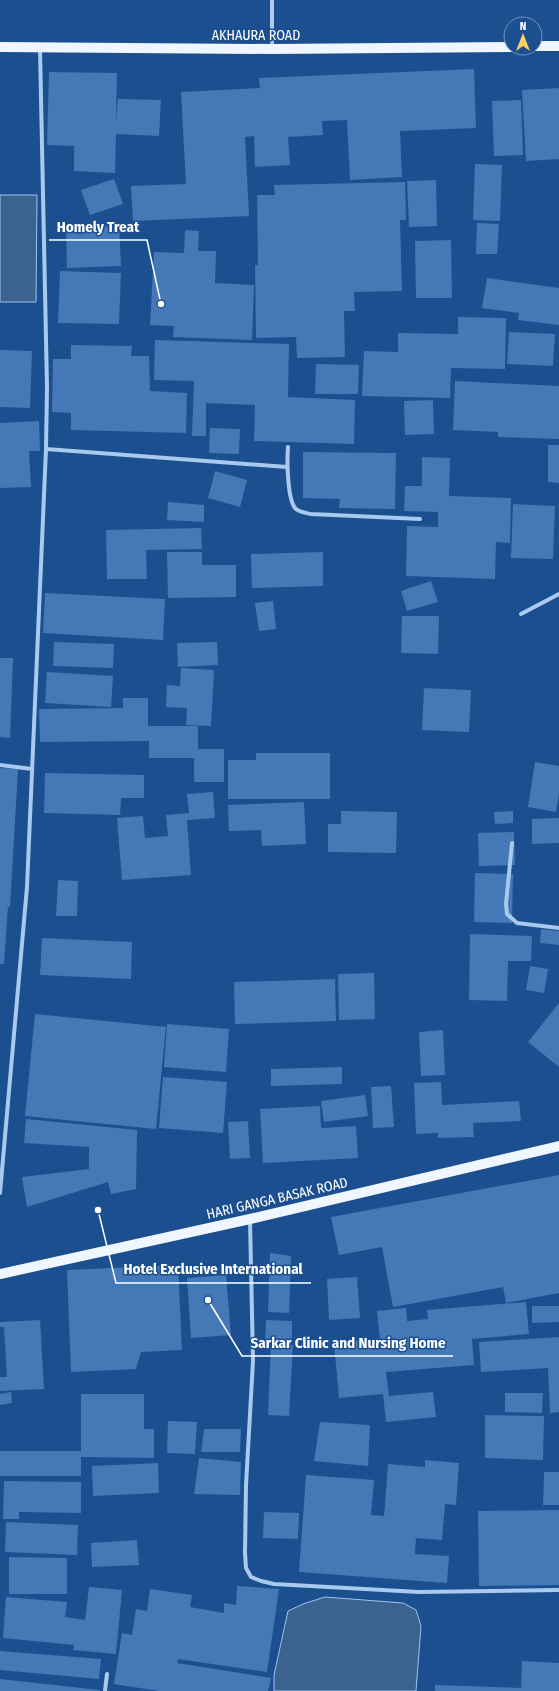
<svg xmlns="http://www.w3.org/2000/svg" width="559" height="1691" viewBox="0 0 559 1691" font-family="'Fira Sans Condensed',sans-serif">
  <rect width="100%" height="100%" fill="#1b4f8f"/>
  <path fill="#3c6290" stroke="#9cc4f0" d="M0,195H37L36,302H0Z
    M325,1597L403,1603L416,1610L421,1626L416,1691H274V1675L288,1611L303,1604Z"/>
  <path fill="#4478b7" d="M474,69L476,128L400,131L402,177L350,180L347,120L322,121L323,135L288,137L290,165L255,167L254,136L245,137L249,216L133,221L131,186L186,184L181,92L260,88L259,78Z
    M49,72L117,73L116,122L118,99L161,100L159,136L116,134L115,173L74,171V146L47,145Z
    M559,88V159L526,161L522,90Z
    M521,100L523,155L494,156L492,101Z
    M475,164L502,165L500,221L473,220Z
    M114,179L123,204L90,215L81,190Z
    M436,180L437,226L409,227L407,181Z
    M405,182L406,220H400L402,291L354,292L355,311H344L345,357L297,358L296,337L256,338L255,265H258L257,195H275L274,185Z
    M477,223L499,224L497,254H476Z
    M119,226L121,266L67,268L66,228Z
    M185,230L199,231L198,251H216L215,283L254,285L252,340L173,337L174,326L150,325L154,252L184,253Z
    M451,240L452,298H416L415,241Z
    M60,271L121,273L119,324L58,323Z
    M487,278L559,288V325L518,320L519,313L482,308Z
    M458,317L506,318L505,369L451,368L450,398L362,396L364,351L398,352V333L458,334Z
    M509,332L555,334L553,366L507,364Z
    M155,340L289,344L288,397L355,400L354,444L254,441L255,405L206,403V436H192L194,381L154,380Z
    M71,345L132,346L131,356H149L150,391L187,393L186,433L71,430V413L52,412L53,359H71Z
    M0,350L32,351L30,408L0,407Z
    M316,364L359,365L358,394H315Z
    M455,381L559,386V439L498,437V432L453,430Z
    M433,400L434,434L405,435L404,401Z
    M39,421L40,451H29L31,487L0,488V423Z
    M210,428L240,429L239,454L209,453Z
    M548,445H559V483L548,482Z
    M303,452L396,453L395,509L339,508L340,499L303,498Z
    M422,457L450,458L449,496L511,498L510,543L496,542L495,579L406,576L407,526L438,527V512L404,511L405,486H422Z
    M215,471L247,480L240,507L208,498Z
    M168,502L204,505V522L167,520Z
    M513,504L555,506L553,559L511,558Z
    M201,528L202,549L146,550L147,579H107L106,530Z
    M167,552H202V565H236V597L168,598Z
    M323,552V586L252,588L251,554Z
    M431,581L438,602L407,611L401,591Z
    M45,593L165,599L163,640L43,633Z
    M273,601L276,629L259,631L255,603Z
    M402,616H439L438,654L401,653Z
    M54,642L114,644L113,668L53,666Z
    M217,642L218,665L178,667L177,643Z
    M0,658H13L10,738L0,737Z
    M181,668L214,670L211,726L186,725L187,708L166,707L167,685L180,686Z
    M47,672L113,676L111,707L45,703Z
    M424,688L471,690L469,732L422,730Z
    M123,698H148V726H198V749H224V782H194V758H149V741L40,742L39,709L123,708Z
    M256,753H330V799H228V760H256Z
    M535,762L559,766V793L556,812L528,807Z
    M0,768L18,769L10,907H8L4,964H0Z
    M45,773L144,775V798H121L120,815L44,813Z
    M213,792L215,818L187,820L191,875L122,880L117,818L143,816L145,838L168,836L166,815L189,813L187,794Z
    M304,802L306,844L262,846L261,830L229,831L228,805Z
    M341,811L397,812L396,853L328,852V824H341Z
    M513,811V823L495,824L494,812Z
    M559,818V843L532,844V819Z
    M514,832L515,865L479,866L478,833Z
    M475,873L513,874L512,923L474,922Z
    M58,880L78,881L77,916H56Z
    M541,929L559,931V945L540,943Z
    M470,934L532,936L531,961H508L507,1001L469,1000Z
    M42,938L132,942L131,979L40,975Z
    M530,966L548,969L544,993L526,990Z
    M374,973L375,1019L339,1020L338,974Z
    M335,979L336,1021L235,1024L234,982Z
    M559,1003V1067L528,1042Z
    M35,1014L166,1027L156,1129L25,1116Z
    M167,1024L229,1029L226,1072L164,1067Z
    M443,1030L445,1075L421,1076L419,1032Z
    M342,1067V1084L271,1086V1069Z
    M163,1077L227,1082L223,1133L159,1128Z
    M441,1082L442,1105L519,1101L521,1121L473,1123L474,1137L438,1138V1133L416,1134L414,1083Z
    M391,1086L394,1127L373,1128L371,1087Z
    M365,1095L368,1116L324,1122L321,1101Z
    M320,1106L321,1128L356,1126L358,1158L263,1163L260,1109Z
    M26,1119L137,1130L136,1189L111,1194L108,1182L27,1207L22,1177L89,1169V1147L24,1143Z
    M248,1121L250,1158L230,1159L228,1122Z
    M559,1175V1293L506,1303L503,1287L393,1307L382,1247L339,1255L331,1217Z
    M270,1253L291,1256L289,1313L268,1312Z
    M178,1265L182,1350L141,1352L136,1369L71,1372L67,1270Z
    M226,1275L231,1335L191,1338L187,1278Z
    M357,1277L360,1318L329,1320L327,1279Z
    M526,1302L529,1334L472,1339L474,1365L386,1372L389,1396L433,1392L436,1417L386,1422L383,1394L339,1398L334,1343L380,1339L377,1311L406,1308L407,1321L428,1319L427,1310Z
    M532,1306H559V1322L532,1323Z
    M40,1320L44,1389L0,1391V1377H7L4,1327H0V1322Z
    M266,1320L292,1321V1343L265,1342Z
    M559,1337V1412L550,1413L548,1368L481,1372L479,1342Z
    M271,1344L293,1345L289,1416L268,1415Z
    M11,1392L12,1403L0,1405V1394Z
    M505,1393H543L542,1413L505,1412Z
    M81,1394H144V1429H154V1458L81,1457V1476H0V1451H81Z
    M485,1415L544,1416L543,1460L485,1458Z
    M168,1421L197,1422L195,1454L167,1453Z
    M320,1422L370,1425L368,1466L314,1461Z
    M204,1429H241L240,1452H201Z
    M199,1458L241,1462L240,1495L194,1494Z
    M425,1460L459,1463L456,1505L445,1504L442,1540L416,1538L415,1554L449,1556L447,1583L299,1572L306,1475L374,1480L371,1515L384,1516L388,1464L425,1467Z
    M158,1463L159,1493L93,1496L92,1466Z
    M544,1472H559V1505H543Z
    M4,1481L81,1482V1513L19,1512V1519H3Z
    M559,1510V1585L479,1586L478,1511Z
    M264,1512L299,1513L298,1539L263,1538Z
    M6,1522L78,1525L77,1555L5,1552Z
    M137,1540L139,1565L92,1567L91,1543Z
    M9,1557L67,1558V1594H9Z
    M237,1586L279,1589L267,1672L178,1659L177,1663L271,1678L268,1691H159L114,1684L122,1633L132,1635L136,1609L147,1611L150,1589L192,1595L190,1607L224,1613V1603L236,1605Z
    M89,1587L122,1590L116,1654L73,1650L74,1645L3,1638L6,1597L67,1602L65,1617L85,1620Z
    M0,1651L101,1659L99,1679L0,1670Z
    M522,1661L559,1663V1691H435V1685L521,1688Z
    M0,1679L100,1690V1691H0Z"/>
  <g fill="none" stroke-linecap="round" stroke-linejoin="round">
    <path stroke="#a9c9ee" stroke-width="4" d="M272,0V49
      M288,447C287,459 287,501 296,509C299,512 307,513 311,514L420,519
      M46,449L287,467
      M521,614L559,594
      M0,765L32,769
      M512,843L506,904L507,914L517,923L559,928
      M0,1193L27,887L46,449L47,387L40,49
      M250,1220L253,1361L246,1485L245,1553L246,1568L251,1577L261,1581L274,1584L419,1592L559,1590
      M105,1691L107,1674"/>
    <path stroke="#f0f6ff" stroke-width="10" d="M535,46H559
      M0,47L272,49L511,47
      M0,1274L250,1219L559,1146"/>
  </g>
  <g text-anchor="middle" stroke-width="3" stroke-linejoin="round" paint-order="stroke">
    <g font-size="14" fill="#fff" stroke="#1b4f8f">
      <text x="256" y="40">AKHAURA ROAD</text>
      <text transform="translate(277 1198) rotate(-13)" y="5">HARI GANGA BASAK ROAD</text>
    </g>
  </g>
  <path fill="none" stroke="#fff" stroke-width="1.5" d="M161 304L147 240H49M98 1210L116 1283H311M208 1300L242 1356H453"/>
  <g fill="#fff" stroke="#1b4f8f" stroke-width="1.5">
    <circle cx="161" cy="304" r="4"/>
    <circle cx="98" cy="1210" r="4"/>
    <circle cx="208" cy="1300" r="4"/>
  </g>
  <g font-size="15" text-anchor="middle" font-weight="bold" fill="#fff" stroke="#1b4f8f" stroke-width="3" stroke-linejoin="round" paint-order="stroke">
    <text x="98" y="232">Homely Treat</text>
    <text x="213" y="1274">Hotel Exclusive International</text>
    <text x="348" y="1348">Sarkar Clinic and Nursing Home</text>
  </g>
  <g transform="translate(523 36)"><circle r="19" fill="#1b4f8f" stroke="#7695bc"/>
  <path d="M0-3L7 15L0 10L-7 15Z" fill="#ffd166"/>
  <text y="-6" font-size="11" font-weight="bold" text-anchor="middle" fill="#ffffff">N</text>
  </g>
</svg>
